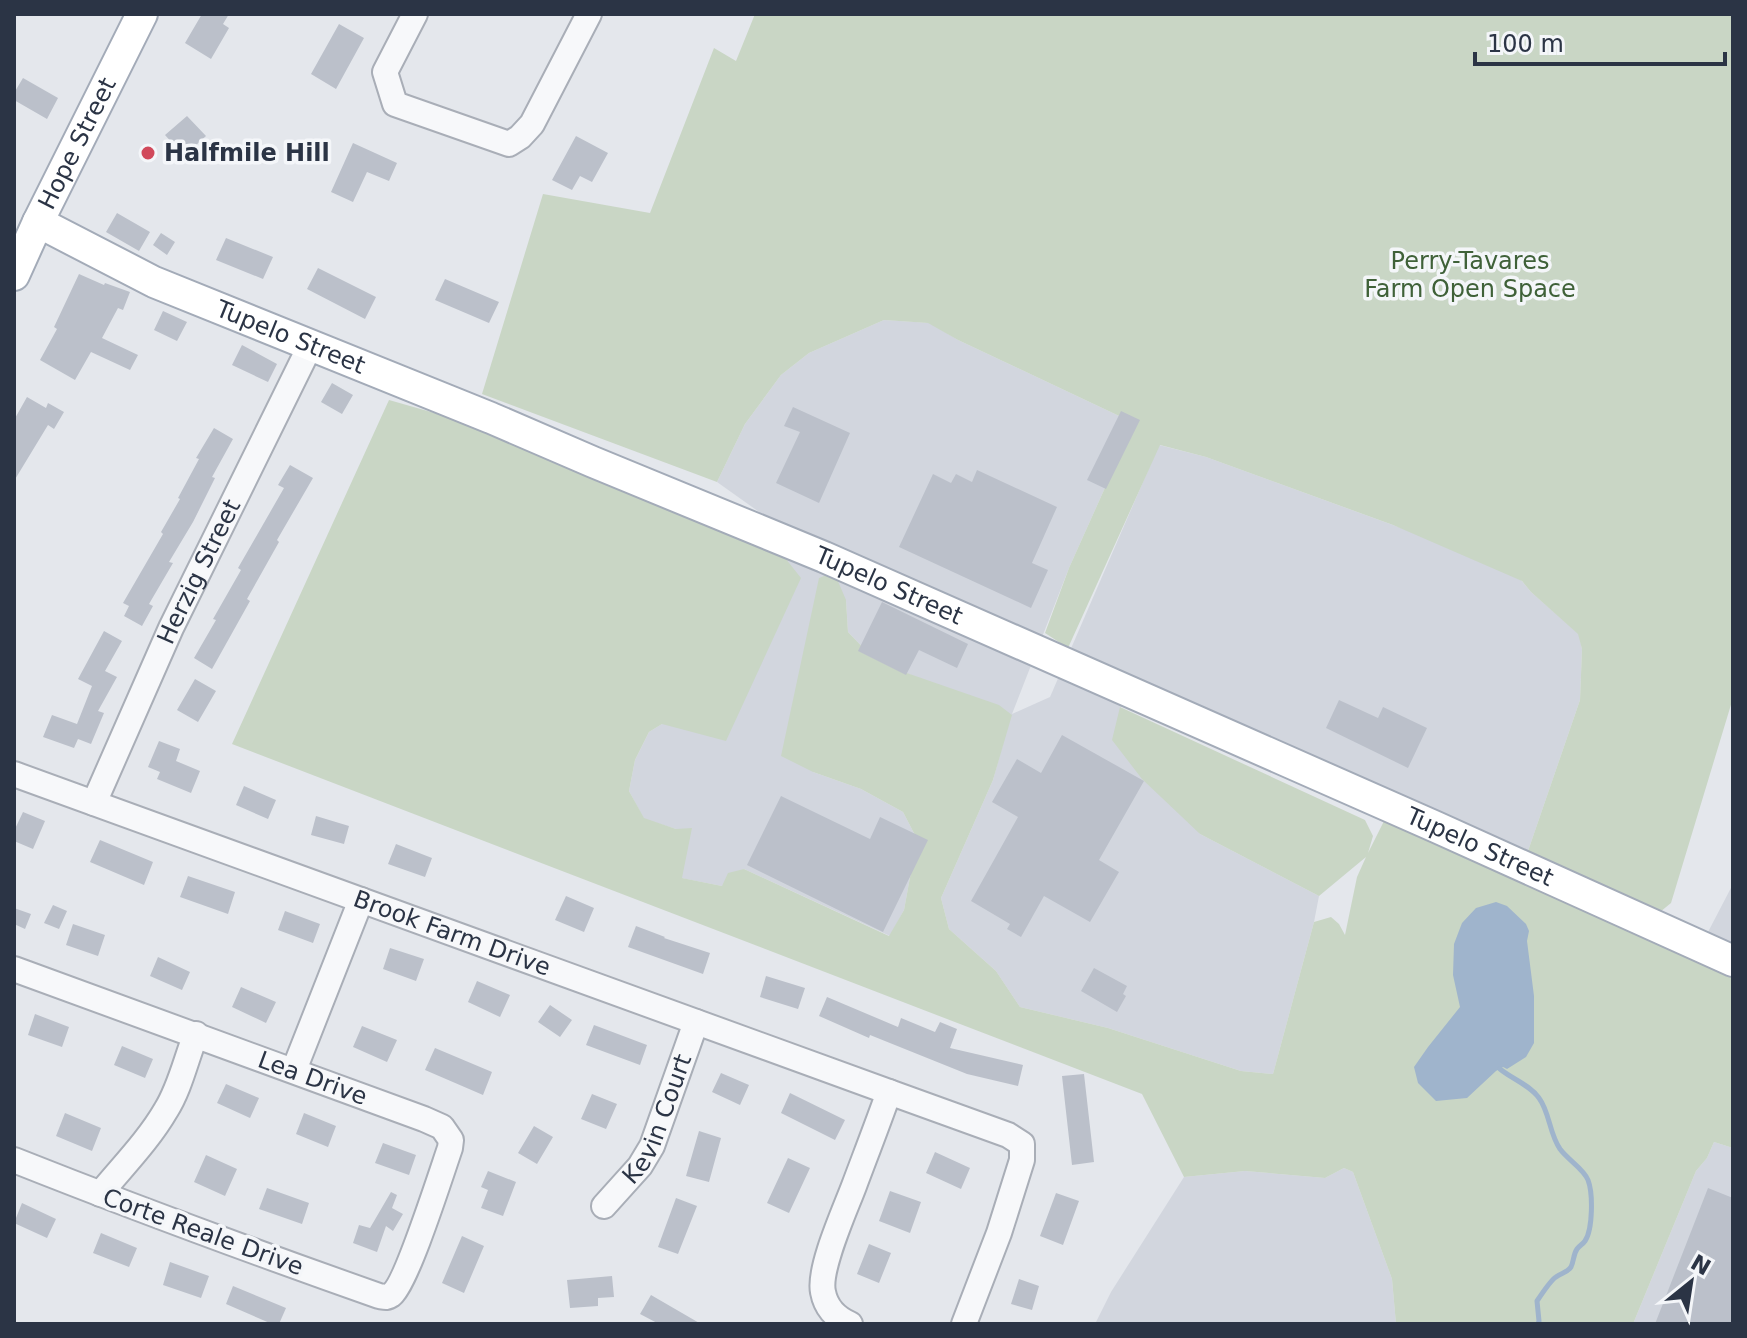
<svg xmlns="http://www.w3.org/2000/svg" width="1747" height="1338" viewBox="0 0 1747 1338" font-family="'DejaVu Sans',sans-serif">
  <rect width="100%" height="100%" fill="#e4e7ec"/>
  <path fill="#d2d6de" d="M884,320L930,323L958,340L1134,423L1069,568L1012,714L1050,697L1159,445L1206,457L1511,568L1531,592L1579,634L1582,649L1580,700L1528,851L1163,691L1120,707L1200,834L1319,896L1314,922L1273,1074L1241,1071L1108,1028L1020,1007L996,971L949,929L941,898L993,780L1011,715L901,671L872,657L848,632L846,600L813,772L861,789L903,812L917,839L904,910L890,936L744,869L722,886L681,878L676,829L644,819L629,791L635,760L649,732L662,724L778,549L762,514L717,482L745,424L781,375L809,353Z
    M1733,884V943L1708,932Z
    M1714,1142L1733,1148V1324H1633L1696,1171L1707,1158Z
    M1344,1168L1353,1172L1392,1279L1396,1324H1095L1111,1292L1184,1177L1245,1171L1325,1178Z"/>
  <path fill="#c9d6c5" d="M755,14H1733V698L1671,903L1660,912L1528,851L1580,700L1582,649L1578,634L1531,592L1522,581L1393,525L1206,457L1160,445L1068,648L1045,633L1069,568L1134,423L958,340L928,323L884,320L809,353L781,375L745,424L717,482L482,394L543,194L650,213L714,48L736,61Z
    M389,400L445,416L778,549L801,578L726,741L662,724L649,732L635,760L629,791L644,818L676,829L692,828L682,878L722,886L728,873L744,869L889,936L904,910L917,839L903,812L861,789L813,772L781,756L819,578L834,572L846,600L848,632L872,657L901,671L999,705L1012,715L993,780L941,898L949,929L996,971L1020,1007L1108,1028L1241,1071L1273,1074L1314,922L1331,917L1339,924L1345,935L1357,877L1366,857L1319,896L1200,834L1142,779L1112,740L1120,707L1365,820L1373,836L1368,853L1384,821L1733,978V1148L1714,1142L1707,1158L1696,1171L1633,1324H1396L1392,1279L1353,1172L1344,1168L1325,1178L1245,1171L1184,1177L1142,1094L232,744Z"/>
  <path fill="#9fb4cc" d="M1496,902L1507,906L1526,924L1529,931L1527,941L1534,996V1043L1526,1057L1507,1069L1503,1067L1496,1071L1467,1098L1436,1101L1418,1083L1414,1067L1428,1047L1460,1007L1453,975L1454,944L1462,923L1476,908Z"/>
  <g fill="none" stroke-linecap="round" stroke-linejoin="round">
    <path stroke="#9fb4cc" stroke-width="5" d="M1500,1069C1512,1079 1530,1085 1539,1098C1550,1113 1549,1133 1560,1149C1568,1160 1584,1169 1588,1180C1593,1193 1593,1229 1585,1241C1583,1244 1579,1246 1577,1249C1573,1255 1574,1261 1571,1267C1567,1273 1561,1273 1556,1277C1552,1279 1541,1295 1537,1301L1539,1321L1538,1324"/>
  </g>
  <path fill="#bbc0ca" d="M202,14H229L223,24L229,28L211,59L185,43Z
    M339,24L364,38L336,89L311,74Z
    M23,78L58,98L47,119L14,100V93Z
    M187,116L206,136L184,156L165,135Z
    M576,136L608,153L592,182L580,176L572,190L552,180Z
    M353,143L397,163L389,181L367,172L353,202L331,192Z
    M117,213L150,232L139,251L106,232Z
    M161,233L175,242L167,255L153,245Z
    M226,238L273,257L263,279L216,260Z
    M318,268L376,297L365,319L307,289Z
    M79,274L104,285L105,283L130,292L123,310L118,308L102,338L138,355L130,370L91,352L75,380L40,360L57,329L54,327Z
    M445,279L499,302L489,323L435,300Z
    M163,311L187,322L177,341L154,330Z
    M242,345L277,364L268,382L232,365Z
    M332,383L353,395L342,414L321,402Z
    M27,397L46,408L48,403L64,412L54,429L48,425L14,481V420Z
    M793,407L850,433L819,503L776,483L800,432L784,426Z
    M1121,411L1140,420L1106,489L1087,480Z
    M214,428L233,439L212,477L215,478L193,522L169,562L173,563L149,604L153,606L142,626L124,616L129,606L123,603L163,534L161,532L180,499L178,498L199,459L196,458Z
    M290,465L313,478L277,540L279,542L247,599L250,601L212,669L194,658L216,620L213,619L241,570L238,568L284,488L278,485Z
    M977,470L1057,507L1032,563L1048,570L1031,608L899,547L933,474L951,483L956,474L972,482Z
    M882,602L968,644L957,668L919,650L906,675L858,651Z
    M104,631L122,641L105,671L117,677L98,711L104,713L91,744L78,739L74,748L43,737L52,715L77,724L92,686L78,679Z
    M195,679L216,691L198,722L177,710Z
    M1339,700L1378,718L1383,707L1427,728L1408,768L1326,728Z
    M1062,735L1144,781L1099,860L1119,872L1090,922L1044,896L1021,937L1007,929L1010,924L971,901L1018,817L992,802L1017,759L1041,773Z
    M159,741L180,749L176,761L200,771L191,793L157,779L160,772L148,767Z
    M244,786L276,800L268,819L236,805Z
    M781,796L870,839L880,817L928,840L883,932L747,865Z
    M23,812L45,821L33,849L14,841V831Z
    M316,816L349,826L344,844L311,835Z
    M100,840L153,862L144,885L90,862Z
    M396,844L432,858L425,877L388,864Z
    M188,876L235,892L228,914L180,897Z
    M566,896L594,908L584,932L555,920Z
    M53,905L67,911L59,929L44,923Z
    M14,908L31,914L25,929L14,924Z
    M285,911L320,924L313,943L278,930Z
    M73,924L105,935L98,956L66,945Z
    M636,926L665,937L664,938L710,953L703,974L628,947Z
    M390,948L424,959L416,981L383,969Z
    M158,957L190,972L182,990L150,976Z
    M1094,968L1127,986L1123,994L1126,996L1117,1012L1081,991Z
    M766,976L805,988L798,1009L760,997Z
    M477,981L510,995L500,1017L468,1002Z
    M241,987L276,1002L266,1023L232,1007Z
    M827,997L898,1027L901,1018L935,1032L940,1022L957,1029L950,1048L1023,1065L1018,1086L967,1074L870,1035L869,1038L819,1016Z
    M550,1005L572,1020L560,1037L538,1022Z
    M35,1014L69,1027L62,1047L28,1035Z
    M594,1025L647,1045L640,1065L586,1045Z
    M362,1026L397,1040L387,1062L353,1047Z
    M122,1046L153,1059L145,1078L114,1065Z
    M435,1048L492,1072L483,1095L425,1070Z
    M721,1073L749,1085L740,1105L712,1092Z
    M1084,1074L1094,1162L1072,1165L1062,1076Z
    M226,1084L259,1098L250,1118L217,1103Z
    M790,1093L845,1120L835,1140L781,1113Z
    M592,1094L617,1104L606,1129L581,1119Z
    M65,1113L101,1128L92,1151L56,1136Z
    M304,1113L336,1126L328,1147L296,1134Z
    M534,1126L553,1137L537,1164L518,1153Z
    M699,1131L721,1138L709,1182L686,1176Z
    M383,1143L416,1155L409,1175L375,1163Z
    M935,1152L970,1168L961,1189L926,1173Z
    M206,1155L237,1169L225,1196L194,1182Z
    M788,1158L810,1168L789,1213L767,1203Z
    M488,1171L516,1182L503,1216L481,1208L488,1190L481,1187Z
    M267,1188L309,1203L302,1224L259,1209Z
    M1708,1188L1733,1198V1324H1655Z
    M890,1191L921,1202L910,1233L879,1221Z
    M391,1192L397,1195L392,1208L403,1214L393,1231L386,1226L377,1252L353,1243L359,1225L370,1228Z
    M1056,1193L1079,1201L1063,1245L1040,1236Z
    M676,1198L697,1206L678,1254L658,1247Z
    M22,1203L56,1219L47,1238L14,1223Z
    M101,1233L137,1248L129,1267L93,1253Z
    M462,1236L484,1246L464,1293L442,1283Z
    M869,1244L891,1253L879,1283L857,1274Z
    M170,1262L209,1276L201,1298L163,1285Z
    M612,1276L614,1297L598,1298V1306L570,1308L567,1280Z
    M1019,1279L1039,1286L1032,1310L1011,1304Z
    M233,1286L286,1308L279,1324H272L226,1304Z
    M651,1295L701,1324H659L640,1314Z"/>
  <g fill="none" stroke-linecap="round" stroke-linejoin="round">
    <g stroke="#a9aeb7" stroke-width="28">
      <g id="minor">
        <path d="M415,14L385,72L395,104L509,144L520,137L532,124L589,14"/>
        <path id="s1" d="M14,774L889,1092"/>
        <path id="s2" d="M94,803L171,628L311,344"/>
        <path id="s3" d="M14,969L424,1119L442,1127L451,1140L450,1148C442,1171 406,1285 391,1295C387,1298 385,1297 379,1296C257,1253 135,1208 14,1160"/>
        <path d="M294,1070L361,900"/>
        <path d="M100,1194C122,1167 148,1141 166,1110C180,1088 186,1059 196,1034"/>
        <path id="s4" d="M604,1206L640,1166L652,1146L696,1022"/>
        <path d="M850,1324C836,1318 826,1308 823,1292C818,1269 845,1210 854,1186C866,1154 878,1123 889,1092L1008,1135L1022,1144V1160L999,1233L964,1324"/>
      </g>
    </g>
    <g stroke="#a3abb8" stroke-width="34">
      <g id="major">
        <path id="s5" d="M38,222L154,282L491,418L593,462L824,557L1436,827L1733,961"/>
        <path id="s6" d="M14,275L38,222L142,14"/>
      </g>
    </g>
    <use href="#minor" stroke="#f7f8fa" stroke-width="24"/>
    <use href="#major" stroke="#fff" stroke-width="30"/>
  </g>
  <circle fill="#d1495b" stroke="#f4f6f9" stroke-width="3" cx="148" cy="153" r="8"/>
  <g text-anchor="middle" stroke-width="7" stroke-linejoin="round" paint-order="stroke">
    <g font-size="24" fill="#2b3445" stroke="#f4f6f9">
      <text dy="8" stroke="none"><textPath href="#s6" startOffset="146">Hope Street</textPath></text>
      <text dy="8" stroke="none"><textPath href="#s5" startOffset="278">Tupelo Street</textPath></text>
      <text dy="8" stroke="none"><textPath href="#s2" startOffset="254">Herzig Street</textPath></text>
      <text dy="8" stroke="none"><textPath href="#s5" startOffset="926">Tupelo Street</textPath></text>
      <text dy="8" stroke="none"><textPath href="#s5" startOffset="1572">Tupelo Street</textPath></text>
      <text dy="8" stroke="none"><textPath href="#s1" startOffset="466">Brook Farm Drive</textPath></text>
      <text dy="8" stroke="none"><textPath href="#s3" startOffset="318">Lea Drive</textPath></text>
      <text dy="8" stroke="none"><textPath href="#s4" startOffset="104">Kevin Court</textPath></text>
      <text transform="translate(203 1232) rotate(20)" y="8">Corte Reale Drive</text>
    </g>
    <g font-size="24" font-weight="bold" fill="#2b3445" stroke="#f4f6f9" text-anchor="start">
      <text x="164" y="161">Halfmile Hill</text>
    </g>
    <g font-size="24" fill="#3f6138" stroke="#f4f6f9">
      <text x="1470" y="269">Perry-Tavares<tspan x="1470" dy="28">Farm Open Space</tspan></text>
    </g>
  </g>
  <rect width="1747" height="1338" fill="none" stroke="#2b3445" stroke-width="32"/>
  <g transform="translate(1691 1282) rotate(30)" stroke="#f4f6f9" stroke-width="6" paint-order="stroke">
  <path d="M0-6L14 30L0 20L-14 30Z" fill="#2b3445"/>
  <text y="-12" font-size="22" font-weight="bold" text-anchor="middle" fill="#2b3445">N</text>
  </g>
  <path d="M1475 52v12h250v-12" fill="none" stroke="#2b3445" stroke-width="4"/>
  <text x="1487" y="52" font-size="24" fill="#2b3445" stroke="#f4f6f9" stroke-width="6" paint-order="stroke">100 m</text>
</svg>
